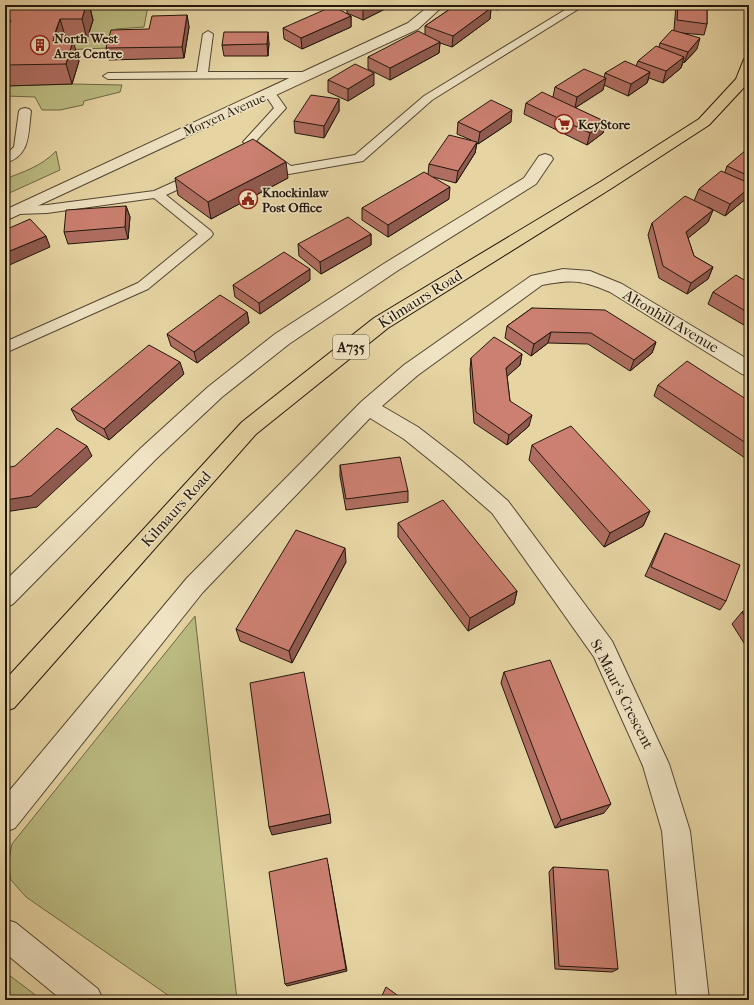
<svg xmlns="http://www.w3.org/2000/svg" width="754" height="1005" viewBox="0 0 754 1005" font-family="'IM FELL French Canon',serif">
  <rect width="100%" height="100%" fill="#e6d4a3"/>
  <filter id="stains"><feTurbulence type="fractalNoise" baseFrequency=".005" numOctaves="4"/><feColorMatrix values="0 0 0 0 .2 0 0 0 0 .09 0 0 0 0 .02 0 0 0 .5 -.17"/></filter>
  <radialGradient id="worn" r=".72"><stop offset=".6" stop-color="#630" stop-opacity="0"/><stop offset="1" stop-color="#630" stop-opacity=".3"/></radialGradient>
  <path fill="#bbbb81" stroke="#6e6946" d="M130,5H167L148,6L144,27L116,29L108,48L62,50L66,39H87L93,20L78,7Z
    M72,84L122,85L120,92L84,101L83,105L60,110H42L35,97L5,96V86Z
    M56,151L60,170L5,195V179C23,172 42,166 56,151Z
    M195,616L237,1000H175L26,897L11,880L8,864L12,844Z
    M5,972L42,1000H5Z"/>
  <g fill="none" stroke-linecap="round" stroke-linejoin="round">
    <g stroke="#534632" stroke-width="2">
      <path id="lane" d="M573,5H585L432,100L363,161L289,174L285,173L243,142L274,108L264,93L270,90L274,91L286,108L256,141L291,166L355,155L424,96Z
        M208,31L213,34L208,72H309L314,75L309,78L108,79L103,76L108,73L197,72L203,34Z
        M25,108L29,109L31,111C28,133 31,156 5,163V155L14,147L19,111L21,109Z
        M196,172L200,173L202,176L200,179L166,195L211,231L213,234L211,237L148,289L5,353V342L138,283L198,234L154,198L47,213L18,214L13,213L12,210L13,207L47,205L154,191Z"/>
    </g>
    <g stroke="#534632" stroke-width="2">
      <path id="street" d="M430,5H444L418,29L5,221V210L408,23Z
        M545,154L551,156L553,159L536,184L397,271L289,344L222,397L156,459L13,604L5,608V581L142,447L208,387L275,334L385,263L524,178L539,156Z
        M563,269L590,271L622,284L749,360V376L742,374L610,292C582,280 572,279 542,285L418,375L382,406L418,427L462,461L508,501L612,641L669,764L690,831L709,1000H677L662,831L643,766L594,657L492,513L446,473L404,439L370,418L203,592L15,828L5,832V796L187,578L361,402L404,365L531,276Z
        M5,919L16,923L98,989L103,1000H62L5,953Z"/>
    </g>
    <g stroke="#22170c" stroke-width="2">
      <path id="primary" d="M749,58V82L709,125L612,188L388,328L256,434L14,708L5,711V680L242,422L374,318L600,182L699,119L736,79L744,59Z"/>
    </g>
    <use href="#lane" fill="#efe3c3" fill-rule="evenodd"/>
    <use href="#street" fill="#efe3c3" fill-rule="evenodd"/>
    <use href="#primary" fill="#e6d4a3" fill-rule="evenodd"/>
  </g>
  <path fill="#af6e61" stroke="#22170c" d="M5,5H130V6L90,7L93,20L87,39H66V41L79,61L72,84L5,86Z
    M347,5H393L363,20L347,13Z
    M456,5H501L498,10L491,9L490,19L452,47L440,43L439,53L390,80L368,69V57L425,35V26Z
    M676,5H707V24L704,35L682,33L697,49L684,63L683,62L681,68L663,83L649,78L647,83L628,96L604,85L603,90L575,108L606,122L603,133L587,145L524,114L526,103L553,97L555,87L604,78L605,73L636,66L638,61L659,47L660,43L674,30Z
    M187,15L189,27L184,58L109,60L106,48L149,29Z
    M351,16V27L302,49L284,39L283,28Z
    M269,43L268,56H224L222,45Z
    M328,80L374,85L348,101L328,92Z
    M339,99V111L324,138L295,133L294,121Z
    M458,122H511L478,144L477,143L475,153L456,183L433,177L449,199L388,237L362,220V208L428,174L429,164L471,140L457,134Z
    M749,152V193L748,197L725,216L708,207L713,210L708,222L688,238L694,256L713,267L708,279L687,294L659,278L648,235L652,223L694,201L699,189L725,172L727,166Z
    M175,178H288L211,219L178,195Z
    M126,206L130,217L128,239L68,244L64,232Z
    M371,234V245L321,274L299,256L298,244Z
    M310,280L260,314L235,297L233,285Z
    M749,283V328L708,304L713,292Z
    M532,308L656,342L652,353L630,371L588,344L548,343L531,356L505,338L507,326Z
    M247,312L249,323L197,363L171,346L167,334Z
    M522,354L520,365L507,376L510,401L529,426L507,445L474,423L470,370L471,358Z
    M184,374L109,440L77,420L71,409Z
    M658,385L749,401V454L745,458L654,396Z
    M532,445L650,511L643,526L604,547L529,460Z
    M340,465L408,491V502L346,510L340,476Z
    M398,523L517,591L514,604L468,631L398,537Z
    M665,533L726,601L720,610L645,576L660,543Z
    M346,562L292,663L240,641L236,629Z
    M749,609V651L732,624L742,612Z
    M504,672L604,813L555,828L501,683Z
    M553,867L618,969L612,972L555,969L549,872Z"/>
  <path fill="#8f5a4f" stroke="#22170c" d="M86,5H89L93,20L87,39L82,19Z
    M371,5H393L363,20V9Z
    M499,5H501L498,10Z
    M491,8L490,19L452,47L453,36Z
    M187,15L189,27L184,58L182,47Z
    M351,16V27L302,49L301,38Z
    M60,19L66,39L59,61L53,41Z
    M268,32L269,43L268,56L267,44Z
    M700,38L697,49L684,63L688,52Z
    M73,41L79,61L72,84L66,64Z
    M440,42L439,53L390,80V68Z
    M684,57L681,68L663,83L666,71Z
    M650,72L647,83L628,96L631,84Z
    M374,73V85L348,101V89Z
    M606,78L603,90L575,108L577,97Z
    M5,92L7,96L5,100Z
    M339,99V111L324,138V126Z
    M512,110L511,122L478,144L480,132Z
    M606,122L603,133L587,145L590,133Z
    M5,142L8,150L5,151Z
    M477,142L475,153L456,183L458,171Z
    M286,162L288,178L211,219L208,202Z
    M450,187L449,199L388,237V225Z
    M749,188V193L748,197L725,216L730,204Z
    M126,206L130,217L128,239L125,227Z
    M713,210L708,222L682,243L686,232Z
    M371,234V245L321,274L320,262Z
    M46,236L50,247L5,267V253Z
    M713,267L708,279L687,294L691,283Z
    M310,269V280L260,314L259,303Z
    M247,312L249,323L197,363L194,352Z
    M551,332L548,343L531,356L534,344Z
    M656,342L652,353L630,371L634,360Z
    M522,354L520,365L504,379L506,368Z
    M180,362L184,374L109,440L104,429Z
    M532,415L529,426L507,445L509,435Z
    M87,446L92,456L37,507L5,512V500Z
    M749,450V454L745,458Z
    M650,511L643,526L604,547L610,533Z
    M345,548L346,562L292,663L289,651Z
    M517,591L514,604L468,631L470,618Z
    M611,804L604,813L555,828L561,820Z
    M330,814L331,823L272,835L269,827Z
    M328,864L347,971L287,986L285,984Z"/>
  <path fill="#cc8071" stroke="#22170c" d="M5,5H86L82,19H60L56,30L53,41H73L66,64L5,65V34L11,20H5Z
    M354,5H371L363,9Z
    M456,5H481L491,8L453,36L425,26Z
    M678,5H707V24L677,20Z
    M333,6L351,16L301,38L283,28Z
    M187,15L182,47L106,48L111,30L149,29L152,16Z
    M672,30L700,38L688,52L660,43Z
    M418,31L440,42L390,68L368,57Z
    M224,32H268L267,44L222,45Z
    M656,46L684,57L666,71L638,61Z
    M625,61L650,72L631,84L605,73Z
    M355,64L374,73L348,89L328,80Z
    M584,69L606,78L577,97L555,87Z
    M542,92L606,122L590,133L526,103Z
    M311,95L339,99L324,126L294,121Z
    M491,100L512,110L480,132L458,122Z
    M449,135L477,142L458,171L429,164Z
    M253,139L286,162L208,202L175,178Z
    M746,150L749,152V176L727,166Z
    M721,171L749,183V188L730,204L699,189Z
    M424,172L450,187L388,225L362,208Z
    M685,196L713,210L686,232L694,256L713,267L691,283L663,266L652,223Z
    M126,206L125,227L64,232L66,210Z
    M348,217L371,234L320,262L298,244Z
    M30,219L46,236L5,253V230Z
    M284,252L310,269L259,303L233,285Z
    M736,275L749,283V313L713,292Z
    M220,295L247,312L194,352L167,334Z
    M532,308L605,310L656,342L634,360L591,333L551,332L534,344L507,326Z
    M494,337L522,354L506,368L510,401L532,415L509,435L476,412L471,358Z
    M149,345L180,362L104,429L71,409Z
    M687,361L749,401V445L658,385Z
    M571,426L650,511L610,533L532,445Z
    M57,428L87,446L31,496L5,500V468L15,466Z
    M400,457L408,491L346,499L340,465Z
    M443,500L517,591L470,618L398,523Z
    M296,530L345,548L289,651L236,629Z
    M665,533L740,565L726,601L651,567Z
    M749,609V622L742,612Z
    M550,660L611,804L561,820L504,672Z
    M304,672L330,814L269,827L250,683Z
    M327,858L346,969L285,984L269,872Z
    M553,867L608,870L618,969L559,966Z
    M386,987L404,1000H380Z"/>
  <defs>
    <g id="building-ring" transform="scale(1)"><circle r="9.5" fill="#efe3c3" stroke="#8f2418" stroke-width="1.5"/><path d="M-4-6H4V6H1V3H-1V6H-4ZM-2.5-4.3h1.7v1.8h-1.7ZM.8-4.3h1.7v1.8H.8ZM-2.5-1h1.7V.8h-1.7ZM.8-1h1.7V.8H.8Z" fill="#8f2418"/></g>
    <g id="supermarket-ring" transform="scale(1)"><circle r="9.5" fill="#efe3c3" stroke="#8f2418" stroke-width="1.5"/><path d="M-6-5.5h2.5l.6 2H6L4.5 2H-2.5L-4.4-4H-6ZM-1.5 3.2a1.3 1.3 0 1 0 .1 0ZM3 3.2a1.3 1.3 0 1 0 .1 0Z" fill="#8f2418"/></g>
    <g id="civic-ring" transform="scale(1)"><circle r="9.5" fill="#efe3c3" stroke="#8f2418" stroke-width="1.5"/><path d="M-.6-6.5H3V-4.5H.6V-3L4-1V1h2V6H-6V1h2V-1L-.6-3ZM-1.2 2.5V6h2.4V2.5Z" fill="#8f2418"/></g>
  </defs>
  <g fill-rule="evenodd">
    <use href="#building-ring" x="40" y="45"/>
    <use href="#supermarket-ring" x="564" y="124"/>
    <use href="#civic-ring" x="248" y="199"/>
  </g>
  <g text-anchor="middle" stroke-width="3" stroke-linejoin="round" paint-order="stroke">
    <g font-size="13" font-weight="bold" fill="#22170c" stroke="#efe3c3" text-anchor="start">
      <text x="54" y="43">North West<tspan x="54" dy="15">Area Centre</tspan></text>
      <text x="578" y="129">KeyStore</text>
      <text x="262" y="197">Knockinlaw<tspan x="262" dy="15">Post Office</tspan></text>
    </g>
    <g font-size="13" fill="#22170c" stroke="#efe3c3">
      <text transform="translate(224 114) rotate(-24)" y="5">Morven Avenue</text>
    </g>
    <rect fill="#efe3c3" stroke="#605443" stroke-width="1" x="333" y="335" width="36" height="24" rx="3"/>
    <g font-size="14" font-weight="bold" fill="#22170c">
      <text x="351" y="352">A735</text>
    </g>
    <g font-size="15" fill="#22170c" stroke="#efe3c3">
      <text transform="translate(420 299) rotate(-32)" y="5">Kilmaurs Road</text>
      <text transform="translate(671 321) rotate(31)" y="5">Altonhill Avenue</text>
      <text transform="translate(176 509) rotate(-48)" y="5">Kilmaurs Road</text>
      <text transform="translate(622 694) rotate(63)" y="5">St Maur's Crescent</text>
    </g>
  </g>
  <rect width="754" height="1005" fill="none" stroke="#e6d4a3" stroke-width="20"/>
  <rect x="6" y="6" width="742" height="993" fill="none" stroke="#22170c" stroke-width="2"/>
  <rect x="10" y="10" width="734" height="985" fill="none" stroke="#22170c"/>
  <rect width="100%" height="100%" filter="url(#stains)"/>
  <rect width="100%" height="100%" fill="url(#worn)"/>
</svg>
